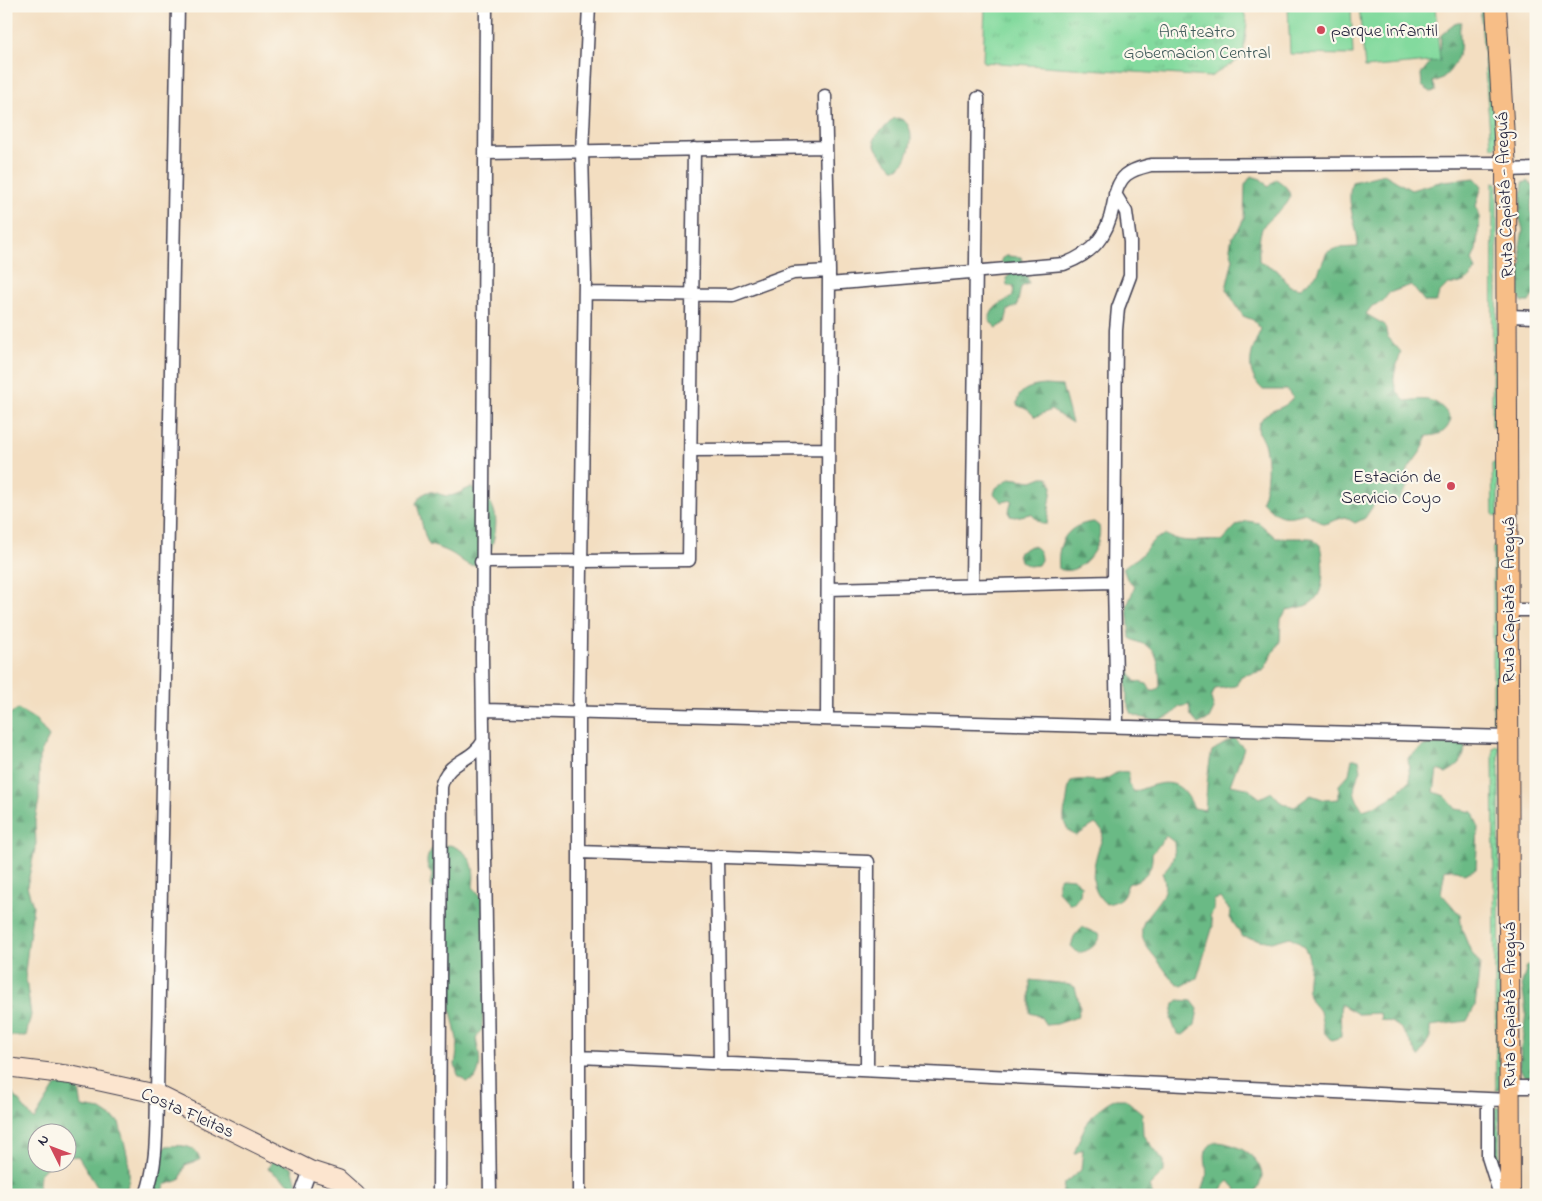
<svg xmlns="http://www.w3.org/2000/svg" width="1542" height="1201" viewBox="0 0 1542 1201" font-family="'Indie Flower',sans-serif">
  <defs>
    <pattern id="grass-dots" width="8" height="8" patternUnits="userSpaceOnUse" patternTransform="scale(1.25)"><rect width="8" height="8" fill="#83da9e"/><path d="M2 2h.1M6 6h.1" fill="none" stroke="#71bb89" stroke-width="1.8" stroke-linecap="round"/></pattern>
    <pattern id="forest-firs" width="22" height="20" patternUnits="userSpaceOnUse" patternTransform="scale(1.25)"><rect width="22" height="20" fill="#6aba85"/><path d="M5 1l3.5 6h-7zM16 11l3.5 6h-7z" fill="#57976e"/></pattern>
    <pattern id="park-tufts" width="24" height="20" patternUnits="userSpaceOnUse" patternTransform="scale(1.25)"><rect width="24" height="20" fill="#83da9e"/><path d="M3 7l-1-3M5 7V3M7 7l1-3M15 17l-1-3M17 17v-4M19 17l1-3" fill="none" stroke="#71bb89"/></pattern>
  </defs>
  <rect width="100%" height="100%" fill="#fbf7ec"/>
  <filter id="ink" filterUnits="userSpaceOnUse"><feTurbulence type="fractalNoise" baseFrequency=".02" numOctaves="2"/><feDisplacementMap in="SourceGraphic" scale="10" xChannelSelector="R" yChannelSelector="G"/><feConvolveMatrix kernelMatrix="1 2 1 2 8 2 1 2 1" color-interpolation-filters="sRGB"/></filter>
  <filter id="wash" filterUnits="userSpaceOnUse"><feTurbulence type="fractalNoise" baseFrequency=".0096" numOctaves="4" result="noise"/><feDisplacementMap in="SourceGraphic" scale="20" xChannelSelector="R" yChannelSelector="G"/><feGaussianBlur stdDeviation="1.12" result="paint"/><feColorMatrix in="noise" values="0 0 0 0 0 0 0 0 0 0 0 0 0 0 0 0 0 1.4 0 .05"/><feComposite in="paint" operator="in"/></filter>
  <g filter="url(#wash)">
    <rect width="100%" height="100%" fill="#f3dec1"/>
    <path fill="url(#grass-dots)" stroke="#527e6c" d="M1480,6H1486L1497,146L1495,148L1491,146Z
      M1493,182L1497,183V427L1494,428L1492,426Z
      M1494,463H1498V514L1496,517L1493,514L1492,464Z
      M1495,545L1499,547V722L1497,725L1493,722V547Z
      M1497,745L1499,747L1500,1088L1496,1090L1493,748Z
      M1497,1107L1500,1108L1499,1171L1495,1161V1109Z"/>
    <path fill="url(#forest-firs)" stroke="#466e60" d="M1457,22H1462C1457,30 1462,40 1460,50C1456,64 1447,79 1433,82L1436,91L1431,92L1422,86L1421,74L1440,50L1441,35Z
      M898,118C919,123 911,158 899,168H893C886,159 873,151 874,138L893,119Z
      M1384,174L1411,190L1443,181L1475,178L1482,186L1476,206L1480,217L1476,250L1472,260L1476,270C1468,281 1462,285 1448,284L1440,292L1436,302H1425L1411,285L1389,293L1382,302L1372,306L1366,314L1385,325L1387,336L1401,352C1395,374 1387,382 1405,401C1428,398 1438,398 1451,419C1447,432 1441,435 1427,436C1424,452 1414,458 1407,472L1410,483L1397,502L1387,505L1377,500L1365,518L1355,523L1345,517L1324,524L1305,513C1283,520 1277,517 1262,501C1268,484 1269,461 1264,443C1261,435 1255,431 1260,422C1267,407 1283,412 1293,398L1287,390H1263C1243,371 1251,351 1261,329L1253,320L1243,316L1226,289L1233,259L1230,248L1232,237L1239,229L1244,218L1245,185L1251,176L1261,179L1268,187L1276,179C1311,202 1269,211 1262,229C1258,239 1259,250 1259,261L1277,270L1290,286L1301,288L1318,273L1327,252L1337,248L1358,247C1358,223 1345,207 1352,182Z
      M1528,181L1536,188L1530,210L1536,224V295L1532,297L1529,302H1523L1516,294V278L1522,263L1520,246L1523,230L1519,215L1523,183Z
      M1007,256L1021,257L1029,283L1021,287L1017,306L1008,310L1005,323L997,328L989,321C991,305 1002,304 1013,296L1014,286H1007L1006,278L1010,275L1001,261L1002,258Z
      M1045,385L1062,386L1072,423L1051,410L1035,417L1028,410L1017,405C1017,389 1032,386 1045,385Z
      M1042,477H1048L1052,487L1047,524H1042L1031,514L1015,517L1010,516L1009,511L1012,500L1002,502L994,494L996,488L1010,478L1032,481Z
      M472,487C506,506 496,530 488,561C467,572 465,560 449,552C443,549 436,547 429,545C422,532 422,517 416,503C431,480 437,500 454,495C460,493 466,489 472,487Z
      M1247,521L1259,523L1276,538H1311L1320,545C1323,559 1326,586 1316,598C1310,607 1296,608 1287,610L1281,619L1280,641L1263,671L1241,676L1236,686L1215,689L1211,698L1214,709L1209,719L1198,724L1191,716L1189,705L1179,707C1166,724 1152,722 1132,714L1127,703L1126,668L1128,666L1134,681L1147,684L1151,691H1156L1160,686C1159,675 1160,653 1149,647C1143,643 1137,643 1130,638L1127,606L1135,586L1127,579L1123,568C1128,563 1136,560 1140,556C1151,545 1149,540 1166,535C1186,545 1201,539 1222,541L1237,525Z
      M1094,522L1099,526C1104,545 1080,578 1059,569C1056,543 1067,524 1094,522Z
      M1030,546C1038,546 1041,553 1041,560L1038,565L1029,566L1020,561L1018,553Z
      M18,709L36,720L49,737L39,757V800L35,821L36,844L27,886L33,906L25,972L31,1015L26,1036H6V716Z
      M1234,738L1244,748L1230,785L1247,788L1260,798L1272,792L1282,803L1294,807L1311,795L1325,800L1339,799V785L1349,774L1352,759H1359L1361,770C1352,788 1352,793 1363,810C1382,804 1396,796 1410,780L1408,758L1425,745L1447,744L1458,739L1465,747C1464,762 1458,766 1446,773L1437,770L1434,792L1445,796L1456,809L1473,812L1478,826L1476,869L1464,874L1457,870L1445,869L1441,893L1460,915L1462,930L1471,952L1480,964L1475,1006L1467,1021L1430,1026V1037L1419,1057C1406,1038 1405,1023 1381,1020L1380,1013L1358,1014L1340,1004L1341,1037L1331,1040L1324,1032L1320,1011C1289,986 1331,958 1290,937L1272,942L1243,937L1230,918L1231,912L1220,898L1214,900V911L1210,915L1213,926L1197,978L1182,986C1171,981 1166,971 1158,961C1153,954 1145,946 1143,939C1134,912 1176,902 1162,873C1172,863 1176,856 1174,842L1166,836L1152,854C1153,871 1144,879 1128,884C1124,897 1120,902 1106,904C1089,889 1092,871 1098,850C1100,844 1103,838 1103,831L1095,824L1076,836C1063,828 1062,819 1066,805C1068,796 1067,790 1071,781C1082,778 1093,782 1103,780C1115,776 1114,770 1129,772L1128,783L1134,792C1164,780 1180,776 1194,808L1205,810C1207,790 1207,771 1212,751Z
      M450,845C471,852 476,866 473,887L480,895L490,900L494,911L490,921L482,1029L476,1038C479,1053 483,1065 475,1079L466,1082L458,1075L455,1065L458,1044L451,1011L450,989L453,977L447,957L449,935L447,923L443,902L430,885L432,875C425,864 425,857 434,847Z
      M1061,877L1073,878L1081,885L1080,895L1074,903H1069L1058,891V881Z
      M1082,927L1100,935C1096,946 1091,950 1078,953L1071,946L1075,935Z
      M1536,961V1077L1524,1076L1519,1066L1526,1013L1522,983L1527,966Z
      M1030,980C1044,982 1064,982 1075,987L1080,1007L1077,1017L1057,1024L1046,1025L1040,1016L1030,1013Z
      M1178,1000L1192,1001L1198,1009L1195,1025L1183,1035L1177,1034L1171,1019L1174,1004Z
      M78,1084L82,1107L101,1110L119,1122C124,1145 136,1173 124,1195L101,1193L78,1156L68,1157V1134H38V1164H50L40,1174L38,1195H6V1085L34,1120L56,1085Z
      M1114,1099H1125L1142,1113L1143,1134L1164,1161V1172L1149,1187L1153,1195H1062L1064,1184L1081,1170L1083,1149L1074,1154C1082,1130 1090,1111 1114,1099Z
      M1215,1142C1234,1142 1263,1156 1262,1179L1254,1195H1238L1236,1189L1229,1181L1222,1188L1221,1195H1202C1202,1189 1205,1184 1206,1179C1209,1164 1198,1151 1215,1142Z
      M166,1146C179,1145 197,1144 200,1160L185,1165L180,1180L165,1185L162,1195H151L159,1173L162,1151Z
      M273,1159L292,1167L298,1187L297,1195L294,1187L268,1169Z"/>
    <path fill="url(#park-tufts)" stroke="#527e6c" d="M985,6H1242L1247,22L1243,57L1210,77L983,62Z"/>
    <path fill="#83da9e" stroke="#527e6c" d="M1288,6H1351L1353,55L1290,54Z
      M1359,6H1435L1440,61L1365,68Z"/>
  </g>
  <g filter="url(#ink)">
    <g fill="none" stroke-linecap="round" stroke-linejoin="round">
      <g stroke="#413e4f" stroke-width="15">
        <path id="street" d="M486,6L482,658L490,1195
          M825,96L829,271L827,719
          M485,153L826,147
          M1506,170L1536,169
          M1115,194L1126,212L1130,242V276L1118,308L1116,330L1114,582L1117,726
          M829,284L1064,264C1093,253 1107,237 1113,206C1115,195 1117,183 1126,175C1133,169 1143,167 1151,165L1506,163
          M585,293L733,295L793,273L829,271
          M1507,316L1536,317
          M691,450L827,449
          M481,562L689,560L694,149
          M972,585L978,98
          M828,589L1114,582
          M1508,610H1536
          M484,710L1508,737
          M579,852L868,862L867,1070
          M717,856L720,1064
          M579,1057L1509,1100
          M1510,1087H1536
          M1488,1107V1157L1500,1195
          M146,1195C158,1162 156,1128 157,1094L178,6
          M301,1195L310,1170
          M439,1195L441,787C447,759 472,763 484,740
          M579,1195V712L585,278L582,151L589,6"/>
      </g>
      <g stroke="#413e4f" stroke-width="20">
        <path id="secondary" d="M6,1067L70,1075L157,1094L310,1170L338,1179L356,1195"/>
      </g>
      <g stroke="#413e4f" stroke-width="22">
        <path id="primary" d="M1496,6L1506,170L1510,1195"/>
      </g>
      <use href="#street" stroke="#fff" stroke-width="12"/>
      <use href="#secondary" stroke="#fce5cf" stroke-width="18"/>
      <use href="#primary" stroke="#f7be87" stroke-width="20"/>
    </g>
  </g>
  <g fill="#d1495b" stroke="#fbf7ec" stroke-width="2">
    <circle cx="1321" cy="30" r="5"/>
    <circle cx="1451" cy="486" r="5"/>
  </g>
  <g text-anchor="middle" stroke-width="4.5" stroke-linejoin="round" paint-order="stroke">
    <g font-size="18" fill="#22223b" stroke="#fbf7ec" text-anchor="start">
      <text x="1331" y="36">parque infantil</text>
      <text x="1441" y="482" text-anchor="end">Estación de<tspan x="1441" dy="21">Servicio Coyo</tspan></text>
    </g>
    <g font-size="18" fill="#3f5959" stroke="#fbf7ec">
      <text x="1197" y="37">Anfiteatro<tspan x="1197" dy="21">Gobernacion Central</tspan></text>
    </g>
    <g font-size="18" fill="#22223b" stroke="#fbf7ec">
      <text transform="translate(1504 195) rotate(-92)" y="6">Ruta Capiatá - Areguá</text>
      <text transform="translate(1508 600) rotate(-90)" y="6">Ruta Capiatá - Areguá</text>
      <text transform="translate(1509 1005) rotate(-90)" y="6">Ruta Capiatá - Areguá</text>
      <text transform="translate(188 1112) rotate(24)" y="6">Costa Fleitas</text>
    </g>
  </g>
  <rect width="1542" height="1201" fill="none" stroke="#fbf7ec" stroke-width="25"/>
  <g transform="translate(52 1148) rotate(312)"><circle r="24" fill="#fbf7ec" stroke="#a4a2a5"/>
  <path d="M0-4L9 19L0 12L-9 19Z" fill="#d1495b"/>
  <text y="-8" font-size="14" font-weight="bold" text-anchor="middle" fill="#22223b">N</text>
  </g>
</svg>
